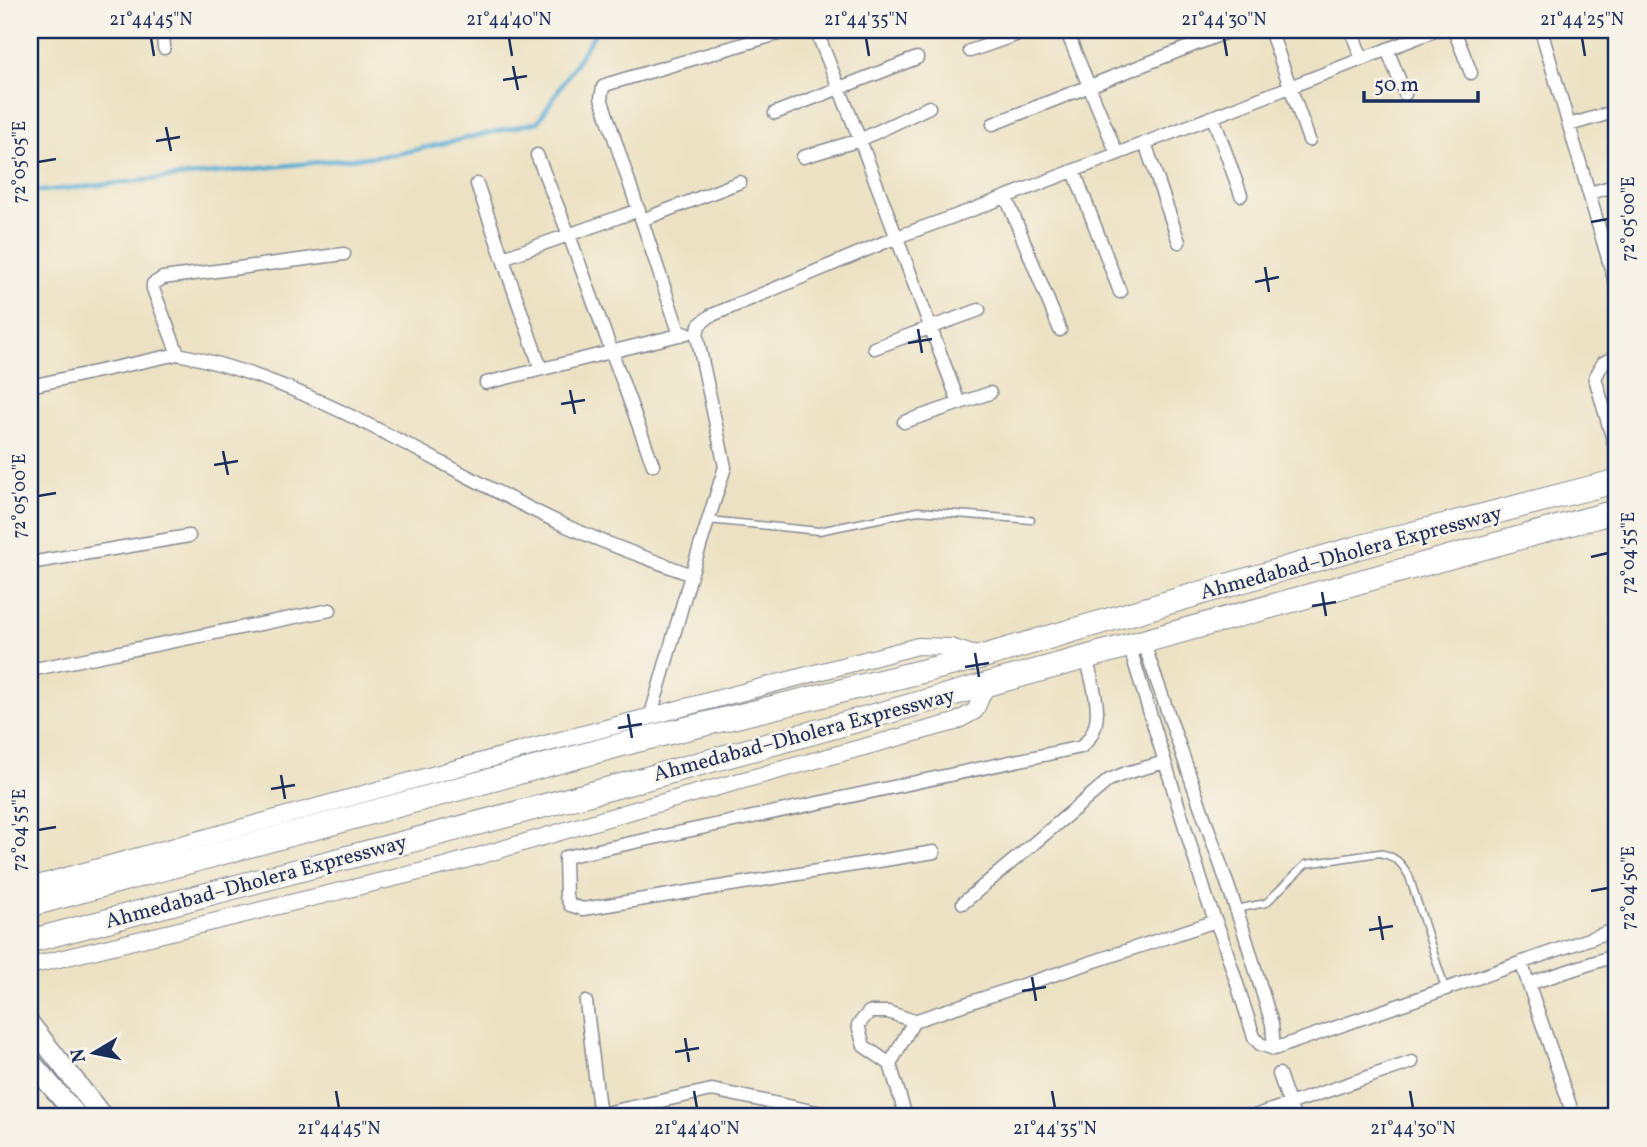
<svg xmlns="http://www.w3.org/2000/svg" width="1647" height="1147" viewBox="0 0 1647 1147" font-family="Vollkorn,serif">
  <rect width="100%" height="100%" fill="#f7f3e8"/>
  <filter id="ink" filterUnits="userSpaceOnUse"><feTurbulence type="fractalNoise" baseFrequency=".0143" numOctaves="2"/><feDisplacementMap in="SourceGraphic" scale="14" xChannelSelector="R" yChannelSelector="G"/><feConvolveMatrix kernelMatrix="1 2 1 2 8 2 1 2 1" color-interpolation-filters="sRGB"/></filter>
  <filter id="wash" filterUnits="userSpaceOnUse"><feTurbulence type="fractalNoise" baseFrequency=".00686" numOctaves="4" result="noise"/><feDisplacementMap in="SourceGraphic" scale="28" xChannelSelector="R" yChannelSelector="G"/><feGaussianBlur stdDeviation="1.57" result="paint"/><feColorMatrix in="noise" values="0 0 0 0 0 0 0 0 0 0 0 0 0 0 0 0 0 1.4 0 .05"/><feComposite in="paint" operator="in"/></filter>
  <g filter="url(#wash)">
    <rect width="100%" height="100%" fill="#ece2c3"/>
    <g fill="none" stroke-linecap="round" stroke-linejoin="round">
      <path stroke="#58acd4" stroke-width="4.5" d="M30,190L42,191L397,154L538,122L597,30"/>
    </g>
  </g>
  <g filter="url(#ink)">
    <g fill="none" stroke-linecap="round" stroke-linejoin="round">
      <g stroke="#848890" stroke-width="9">
        <path id="service" d="M708,520L819,531L918,511L1031,520
          M1236,909L1266,903L1306,864L1379,853C1395,856 1401,862 1409,876L1445,988"/>
      </g>
      <g stroke="#848890" stroke-width="15">
        <path id="minor" d="M163,30L164,48
          M816,30L860,140L959,403
          M1066,30L1117,154
          M1270,30L1309,140
          M1351,30L1362,59
          M1454,30L1471,73
          M1541,30L1617,289
          M1387,49L1405,94
          M970,51L1030,30
          M775,113L917,58
          M1213,117L1241,195
          M993,124L1232,30
          M1569,125L1617,111
          M1145,143L1179,242
          M537,155L569,235L653,465
          M803,157L860,140L929,107
          M1074,171L1120,292
          M477,184L541,369
          M1590,193L1617,185
          M1006,197L1060,330
          M642,220L740,182
          M344,254L163,278L153,284V289L178,354C316,382 435,465 562,524C603,543 648,558 691,575L725,467L697,336L699,325L710,316L897,237L977,208L1437,30
          M503,258L639,210
          M680,335L601,98L603,87L608,84L791,30
          M874,348L979,310
          M1617,356L1603,363L1595,378L1617,454
          M486,383L687,333
          M30,386L178,354
          M904,422L990,393
          M30,563L189,536
          M1143,641L1243,929L1272,1024L1274,1049
          M1129,645L1208,902L1222,937L1254,1037L1260,1044L1274,1049L1617,929
          M30,670L330,610
          M650,718L691,575
          M934,852L583,909L570,905L566,896L565,857L1081,747C1109,724 1093,687 1086,657
          M963,903L1109,780L1126,773L1165,762
          M1521,962L1574,1117
          M1528,984L1617,955
          M586,1002L600,1117
          M890,1064L864,1046L858,1025L869,1012H888L914,1021
          M1279,1074L1294,1117
          M600,1114L712,1090L841,1117
          M906,1117L890,1064L914,1021L1216,921
          M1251,1117L1412,1062"/>
      </g>
      <g stroke="#848890" stroke-width="18">
        <path id="tertiary" d="M30,886L526,749L918,646L951,647L979,656
          M30,966L448,865L638,809L955,722L975,711L987,684"/>
      </g>
      <g stroke="#848890" stroke-width="22">
        <path id="trunk" d="M30,1024L103,1117
          M30,1061L78,1117"/>
      </g>
      <g stroke="#848890" stroke-width="25">
        <path id="motorway" d="M30,905L639,740L981,657L1356,548L1617,481
          M30,941L615,787L1617,511"/>
      </g>
      <use href="#service" stroke="#fff" stroke-width="6"/>
      <use href="#minor" stroke="#fff" stroke-width="12"/>
      <use href="#tertiary" stroke="#fff" stroke-width="16"/>
      <use href="#trunk" stroke="#fff" stroke-width="19"/>
      <use href="#motorway" stroke="#fff" stroke-width="23"/>
    </g>
  </g>
  <path fill="none" stroke="#1b2f5e" stroke-width="2.5" d="M151,38L154,56M509,38L512,56M866,38L869,56M1224,38L1227,56M1582,38L1585,56M513,66L518,90M503,80L527,76M166,127L171,151M156,141L180,137M38,162L56,159M1591,222L1608,219M1265,267L1269,292M1255,282L1279,277M918,329L922,353M908,343L932,339M570,390L575,414M561,404L585,400M223,451L228,475M214,465L238,461M38,496L56,493M1591,557L1608,553M1322,592L1326,616M1312,606L1336,602M975,653L979,677M965,667L989,663M628,714L632,738M618,728L642,724M281,775L285,799M271,789L295,785M38,830L56,827M1591,891L1608,888M1379,916L1383,940M1369,930L1393,926M1032,977L1036,1001M1022,991L1046,987M685,1038L689,1062M675,1052L699,1048M336,1091L339,1108M694,1091L697,1108M1052,1091L1055,1108M1410,1091L1413,1108"/>
  <g text-anchor="middle" stroke-width="5" stroke-linejoin="round" paint-order="stroke">
    <g font-size="21" fill="#1b2f5e" stroke="#f7f3e8">
      <text transform="translate(1351 552) rotate(-15)" y="7">Ahmedabad–Dholera Expressway</text>
      <text transform="translate(804 734) rotate(-15)" y="7">Ahmedabad–Dholera Expressway</text>
      <text transform="translate(256 881) rotate(-15)" y="7">Ahmedabad–Dholera Expressway</text>
    </g>
  </g>
  <rect width="1647" height="1147" fill="none" stroke="#f7f3e8" stroke-width="77"/>
  <g transform="translate(94 1053) rotate(260)" stroke="#f7f3e8" stroke-width="5" paint-order="stroke">
  <path d="M0-5L12 26L0 18L-12 26Z" fill="#1b2f5e"/>
  <text y="-10" font-size="19" font-weight="bold" text-anchor="middle" fill="#1b2f5e">N</text>
  </g>
  <path d="M1364 91v10h114v-10" fill="none" stroke="#1b2f5e" stroke-width="3.5"/>
  <text x="1374" y="91" font-size="21" fill="#1b2f5e" stroke="#f7f3e8" stroke-width="5" paint-order="stroke">50 m</text>
  <rect x="38" y="38" width="1570" height="1070" fill="none" stroke="#1b2f5e" stroke-width="2.5"/>
  <g font-size="18" text-anchor="middle" fill="#1b2f5e">
    <text x="151" y="25">21°44'45"N</text>
    <text x="509" y="25">21°44'40"N</text>
    <text x="866" y="25">21°44'35"N</text>
    <text x="1224" y="25">21°44'30"N</text>
    <text x="1582" y="25">21°44'25"N</text>
    <text transform="translate(19 162) rotate(-90)" y="6">72°05'05"E</text>
    <text transform="translate(1628 219) rotate(-90)" y="6">72°05'00"E</text>
    <text transform="translate(19 496) rotate(-90)" y="6">72°05'00"E</text>
    <text transform="translate(1628 553) rotate(-90)" y="6">72°04'55"E</text>
    <text transform="translate(19 830) rotate(-90)" y="6">72°04'55"E</text>
    <text transform="translate(1628 888) rotate(-90)" y="6">72°04'50"E</text>
    <text x="339" y="1134">21°44'45"N</text>
    <text x="697" y="1134">21°44'40"N</text>
    <text x="1055" y="1134">21°44'35"N</text>
    <text x="1413" y="1134">21°44'30"N</text>
  </g>
</svg>
